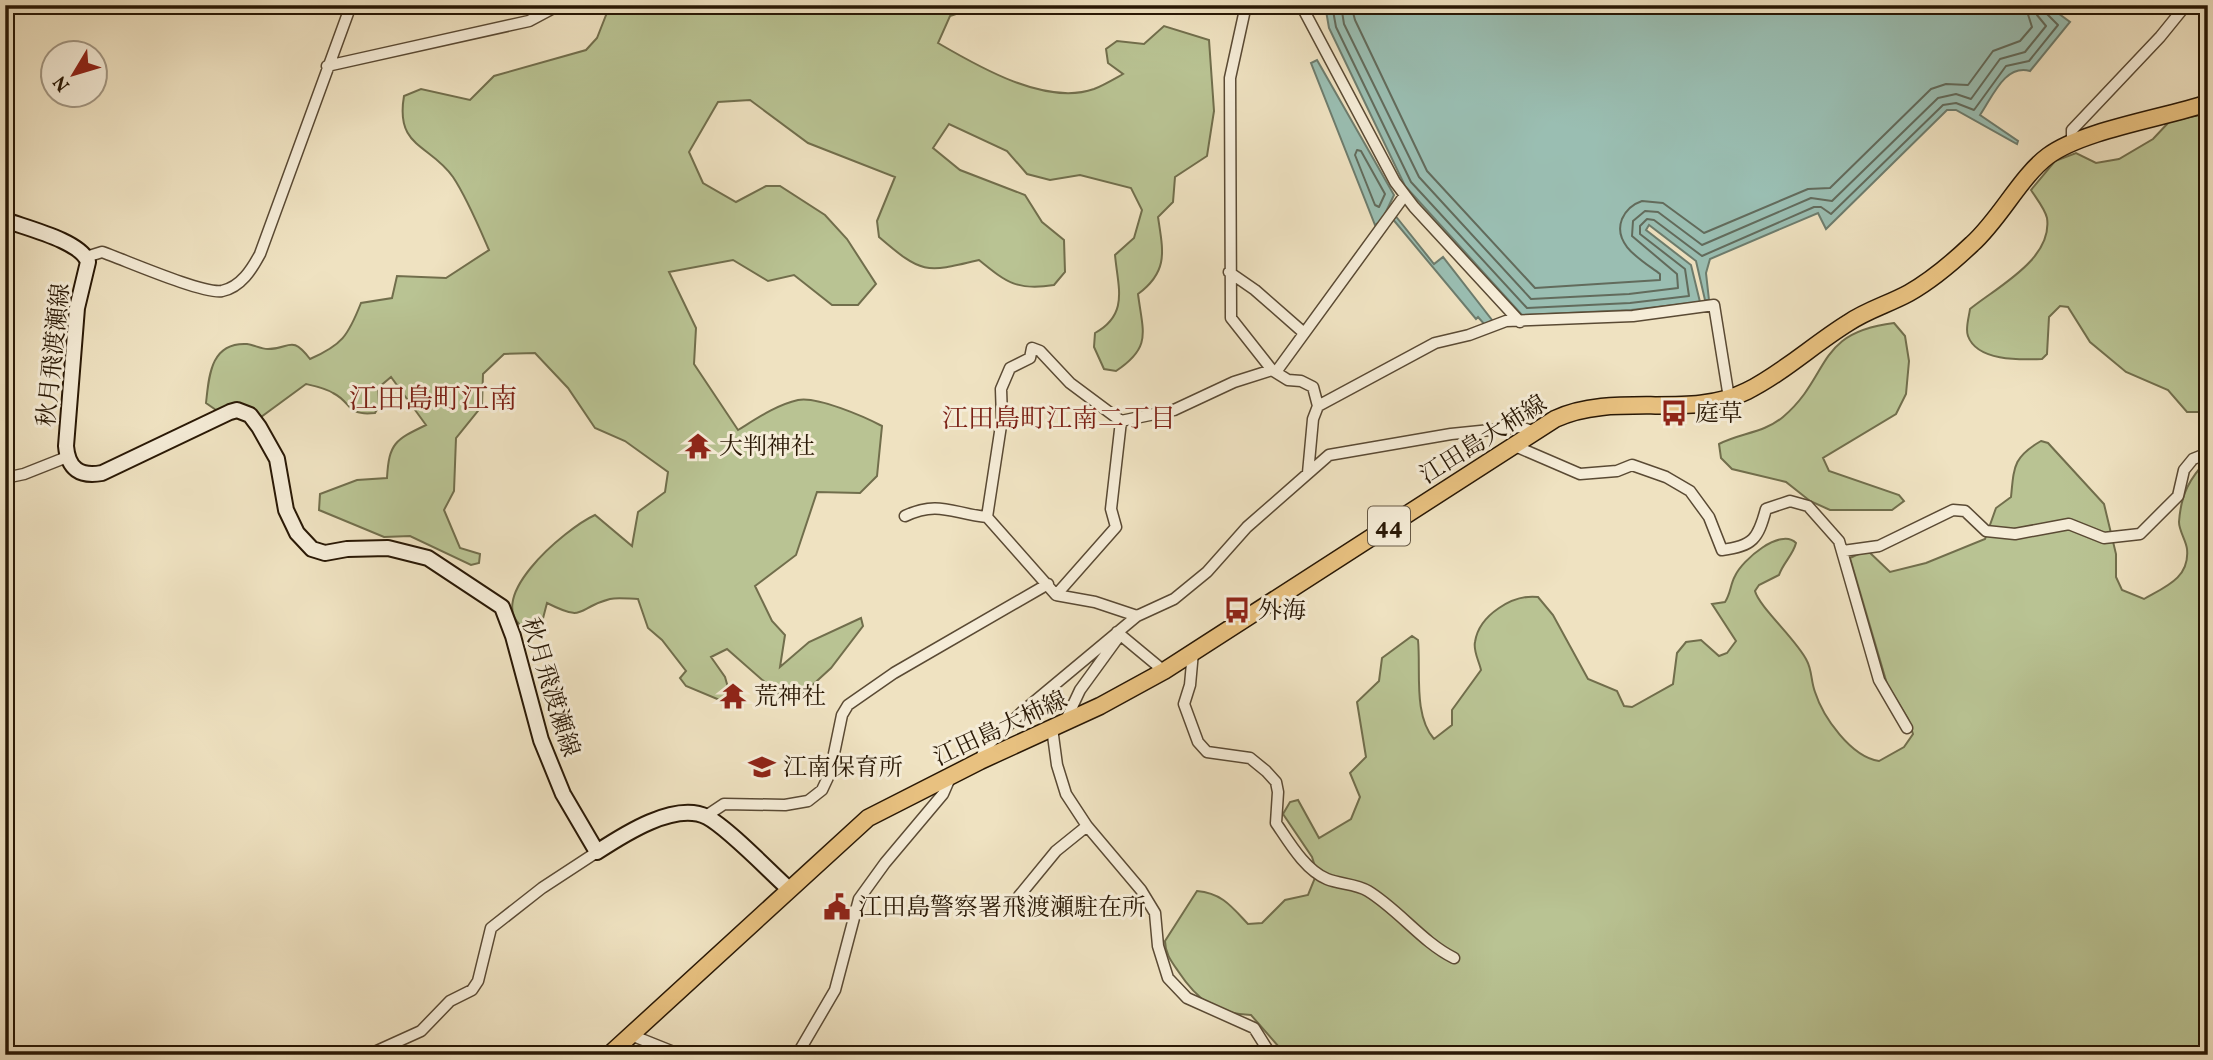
<svg xmlns="http://www.w3.org/2000/svg" width="2213" height="1060" viewBox="0 0 2213 1060" font-family="Vollkorn,'Noto Serif JP',serif">
  <rect width="100%" height="100%" fill="#efe2c1"/>
  <filter id="stains"><feTurbulence type="fractalNoise" baseFrequency=".00286" numOctaves="4"/><feColorMatrix values="0 0 0 0 .2 0 0 0 0 .09 0 0 0 0 .02 0 0 0 .5 -.17"/></filter>
  <radialGradient id="worn" r=".72"><stop offset=".6" stop-color="#630" stop-opacity="0"/><stop offset="1" stop-color="#630" stop-opacity=".3"/></radialGradient>
  <path fill="#b9c393" stroke="#716e4c" stroke-width="2" d="M610,5H983L950,16L938,43C979,67 1046,106 1094,89C1104,85 1114,79 1123,74L1108,63L1106,49L1117,41L1144,44L1164,26L1209,40L1214,111L1207,156L1175,177L1173,202L1158,217C1163,251 1169,271 1138,294C1143,333 1152,347 1116,371L1104,369L1094,347L1095,333C1129,314 1118,288 1115,255L1134,238L1142,210L1131,188L1080,175L1050,180L1027,174L1007,151L949,124L933,148L960,170L1025,195L1042,222L1064,240L1065,272L1054,285C1018,291 1007,283 979,260C925,273 922,274 879,237L877,221L895,177L808,143L750,100L718,102L689,152L703,183L736,202L766,186H780L825,215L847,239L876,284L858,305H832L794,275L768,281L733,260L669,272L696,328L694,364L738,430C756,419 776,405 798,400C817,396 865,417 882,426L877,476L860,493L817,492L796,555L755,586L772,621L785,635L780,667L809,642L861,618L863,626L831,668L794,702L784,699L727,649L711,657L725,677L729,691L722,701L686,686L680,678L686,671L662,640L648,628L638,599C630,599 618,597 610,599C575,608 587,623 547,603L541,626L529,631C475,604 566,528 595,515L632,546L638,512L665,492L668,472L625,441L595,428L568,388L535,353L504,354L483,374L482,406L456,438L454,491L444,510L460,548L480,554L479,563L471,565L410,536L384,537L319,510L320,494L357,480L387,478C389,443 395,440 426,425L391,377L378,388L379,406L375,413C345,416 353,403 333,393C325,388 315,386 306,384L261,417C246,407 233,406 216,410L206,403C209,377 210,342 247,344C254,345 261,349 268,349C290,349 291,334 310,359C342,345 348,336 361,303L392,298L397,276L446,278L489,250C479,227 467,198 453,177C430,144 395,148 404,96L421,89L470,100L494,76L586,50L597,38Z
    M2198,115L2208,116V412H2187L2168,390L2126,372L2090,342L2068,307L2060,306L2049,317L2047,354L2042,359C2019,360 1977,361 1968,336C1965,329 1969,317 1970,309C1997,287 2053,259 2047,218C2045,209 2036,198 2031,190L2055,161L2076,153L2096,163L2119,159L2153,139L2169,122Z
    M1894,323L1905,336L1909,361L1906,394L1896,414L1823,458L1829,471L1899,495L1904,501L1892,510H1830L1810,501L1786,482L1732,469L1721,458L1719,444C1740,433 1764,433 1783,417C1832,375 1814,333 1894,323Z
    M2041,441L2048,443L2104,504L2116,554V577L2122,590L2144,599C2165,587 2190,578 2187,549C2186,540 2179,531 2179,522C2181,494 2189,479 2208,459V1055H1841L1836,1051L1828,1055H1286L1251,1015C1215,1013 1198,1001 1178,971C1171,961 1165,953 1165,941L1197,891C1222,893 1232,907 1248,924L1262,923L1285,900L1308,895L1317,873L1312,857L1283,814L1290,802L1298,800L1319,838L1351,819L1360,797L1350,773L1366,757L1357,702L1379,681L1382,658L1412,636L1418,640C1421,670 1413,715 1434,739L1452,725V710L1481,670C1479,661 1473,651 1475,642C1479,615 1513,594 1538,597L1553,615L1588,679L1617,691L1624,706L1632,707L1673,684L1677,653L1686,642L1701,640L1719,656L1727,653L1736,641L1712,604L1725,602C1731,593 1730,585 1735,576C1742,560 1781,527 1796,543C1793,555 1783,563 1779,575L1759,585L1755,591C1759,607 1798,641 1807,661C1812,670 1811,682 1815,692C1823,717 1851,757 1879,761L1904,747L1913,734L1908,719L1887,684L1850,558L1867,550L1890,572L1926,563L1985,539L1996,508L2011,497C2014,467 2013,457 2041,441Z"/>
  <path fill="#9abeb2" stroke="#6d7c6d" stroke-width="2" d="M1325,5H2047L2070,22L2030,71C2005,64 1993,96 1980,115L2018,141L2017,144L1956,110H1947L1826,229L1818,213L1710,259L1706,273L1709,300H1705L1696,261L1649,225L1646,230L1691,265L1700,302L1631,310L1522,315L1405,186L1329,28Z
    M1317,60L1394,195L1382,220L1375,225L1311,63Z
    M1394,214L1434,264L1443,257L1492,320L1485,325L1478,317L1476,319L1391,217Z"/>
  <g fill="none" stroke-linecap="round" stroke-linejoin="round">
    <path stroke="#626b5c" stroke-width="2" d="M1332,5L1336,27L1411,182L1527,308L1630,303L1689,296L1685,269L1640,234V226L1647,219L1654,220L1702,256L1814,207H1821L1831,214L1943,105L1956,103L1974,110L2006,66L2029,61L2058,25L2045,12L2044,5
      M1341,5L1344,24L1419,177L1531,299L1629,294L1678,288L1677,274L1632,236L1633,221L1645,211L1658,212L1702,245L1811,198L1832,201L1938,98L1956,94L1971,99L2000,59L2025,52L2046,26L2037,15L2035,5
      M1351,5L1355,20L1427,171L1535,288L1660,280V274C1643,261 1612,245 1622,219C1626,210 1633,204 1642,201L1663,203L1704,233L1808,189L1830,188L1931,89L1946,84L1968,85L1993,51L2020,41L2032,27L2025,5
      M1357,150L1361,151L1385,194L1379,207L1375,205L1355,155Z"/>
    <g stroke="#5a4a34" stroke-width="13">
      <path id="minor" d="M1246,5L1230,78L1231,318L1272,370L1288,380L1301,381L1313,387L1318,406L1435,343L1469,335L1506,321L1633,316L1714,305L1729,398
        M1301,5L1395,182L1414,207L1520,322
        M327,66L529,21L559,5
        M2072,143V130L2160,37L2186,5
        M86,257L102,252C125,260 202,294 222,291C241,287 252,269 260,254L351,5
        M1229,272L1255,290L1304,333
        M1276,372L1405,195
        M1515,446L1580,474L1617,471L1632,465L1666,477L1690,491L1709,517L1722,550C1753,546 1758,539 1766,509L1790,501L1808,506L1839,541L1879,680L1907,728
        M1308,473L1313,419L1318,406
        M5,478L24,474L67,457
        M905,516C939,500 953,514 987,517
        M1843,551L1879,546L1953,510L1965,511L1986,531L2015,534L2069,524L2104,538L2140,534L2178,496L2184,470L2193,459L2203,455L2208,458
        M1056,595L1116,527L1111,509L1121,421
        M1137,616L1095,602L1056,595L987,517L1002,419L1001,389L1010,368L1030,358L1032,348L1040,351L1070,383L1121,421L1174,410L1234,382L1272,370
        M1117,632L1164,671
        M1193,652L1190,685L1184,704L1198,742L1207,752L1250,758L1266,771L1276,782L1278,792L1276,823C1289,842 1305,870 1327,879C1339,884 1357,884 1368,891C1399,910 1422,942 1454,958
        M1065,722L1080,690L1120,635
        M1052,728L1057,765L1066,794L1087,826L1141,890L1155,913L1158,946L1168,978L1187,998L1254,1028L1271,1055
        M980,761L985,748L1023,711L1137,616L1174,599L1207,572L1247,527L1329,455L1451,434L1520,427L1535,432
        M706,816L724,804L785,805L808,801L822,790L830,773L842,715L848,705L894,673L1048,584
        M1019,896L1056,851L1087,826
        M631,1035L681,1055
        M368,1055L421,1031L450,1001L472,990L478,981L491,928L542,888L597,852
        M797,1055L835,990L859,899L885,863L943,794L950,778"/>
    </g>
    <g stroke="#291805" stroke-width="18">
      <path id="secondary" d="M5,220C26,228 81,241 88,262L77,308L66,446C68,469 80,477 102,473L230,412L237,410L250,415L259,427L277,459L286,510L297,533L312,549L325,553L347,549L388,548L428,558L502,607L513,636L541,740L563,794L597,852C623,835 675,801 707,817C728,828 769,871 789,889"/>
    </g>
    <g stroke="#291805" stroke-width="19">
      <path id="primary" d="M609,1055L868,818L980,761L1100,706L1164,671L1555,419C1614,391 1690,420 1747,391C1783,373 1814,344 1848,323C1867,310 1889,304 1909,293C1932,280 1953,262 1972,244C2000,219 2020,177 2048,156C2083,130 2164,118 2208,103"/>
    </g>
    <use href="#minor" stroke="#f5ecd7" stroke-width="10"/>
    <use href="#secondary" stroke="#f5ecd7" stroke-width="14"/>
    <use href="#primary" stroke="#e8c180" stroke-width="16"/>
  </g>
  <defs>
    <g id="bus-bare" transform="scale(2.1)"><path d="M-5-6H5V4H4V6H2V4H-2V6H-4V4H-5ZM-3.5-4V0h7V-4ZM-3.5 1.2v1.5H-2V1.2ZM2 1.2v1.5H3.5V1.2Z" fill="#8f2418" stroke="#f5ecd7" stroke-width="2.5" paint-order="stroke"/></g>
    <g id="temple-bare" transform="scale(2.1)"><path d="M0-6L5-2H3V0L6.5 2.5H4V6H1.5V3h-3V6H-4V2.5H-6.5L-3 0V-2H-5Z" fill="#8f2418" stroke="#f5ecd7" stroke-width="2.5" paint-order="stroke"/></g>
    <g id="school-bare" transform="scale(2.1)"><path d="M0-5L7-2L0 1L-7-2ZM-4 1L0 2.5L4 1V4Q0 6-4 4Z" fill="#8f2418" stroke="#f5ecd7" stroke-width="2.5" paint-order="stroke"/></g>
    <g id="civic-bare" transform="scale(2.1)"><path d="M-.6-6.5H3V-4.5H.6V-3L4-1V1h2V6H-6V1h2V-1L-.6-3ZM-1.2 2.5V6h2.4V2.5Z" fill="#8f2418" stroke="#f5ecd7" stroke-width="2.5" paint-order="stroke"/></g>
  </defs>
  <g fill-rule="evenodd">
    <use href="#bus-bare" x="1674" y="413"/>
    <use href="#temple-bare" x="698" y="446"/>
    <use href="#bus-bare" x="1237" y="610"/>
    <use href="#temple-bare" x="733" y="696"/>
    <use href="#school-bare" x="762" y="767"/>
    <use href="#civic-bare" x="837" y="907"/>
  </g>
  <g text-anchor="middle" stroke-width="6" stroke-linejoin="round" paint-order="stroke">
    <rect fill="#f5ecd7" stroke="#665844" stroke-width="2" x="1368" y="506.5" width="42" height="39" rx="5"/>
    <g font-size="23" font-weight="bold" fill="#291805">
      <text x="1389" y="534">44</text>
    </g>
    <g font-size="24" fill="#291805" stroke="#f5ecd7">
      <text transform="translate(53 355) rotate(-84)" y="8">秋月飛渡瀬線</text>
      <text transform="translate(1483 439) rotate(-32)" y="8">江田島大柿線</text>
      <text transform="translate(551 687) rotate(73)" y="8">秋月飛渡瀬線</text>
      <text transform="translate(1000 728) rotate(-25)" y="8">江田島大柿線</text>
    </g>
    <g font-size="24" fill="#291805" stroke="#f5ecd7" text-anchor="start">
      <text x="1695" y="421">庭草</text>
      <text x="719" y="454">大判神社</text>
      <text x="1258" y="618">外海</text>
      <text x="754" y="704">荒神社</text>
      <text x="783" y="775">江南保育所</text>
      <text x="858" y="915">江田島警察署飛渡瀬駐在所</text>
    </g>
    <g font-size="26" fill="#7a1f14" stroke="#f5ecd7">
      <text x="1059" y="427">江田島町江南二丁目</text>
    </g>
    <g font-size="28" fill="#7a1f14" stroke="#f5ecd7">
      <text x="433" y="408">江田島町江南</text>
    </g>
  </g>
  <rect width="2213" height="1060" fill="none" stroke="#efe2c1" stroke-width="28"/>
  <rect x="7" y="7" width="2199" height="1046" fill="none" stroke="#291805" stroke-width="3.5"/>
  <rect x="14" y="14" width="2185" height="1032" fill="none" stroke="#291805" stroke-width="2"/>
  <g transform="translate(74 74) rotate(232)"><circle r="33" fill="#f5ecd7" stroke="#a39783" stroke-width="2"/>
  <path d="M0-5L12 26L0 18L-12 26Z" fill="#8f2418"/>
  <text y="-10" font-size="19" font-weight="bold" text-anchor="middle" fill="#291805">N</text>
  </g>
  <rect width="100%" height="100%" filter="url(#stains)"/>
  <rect width="100%" height="100%" fill="url(#worn)"/>
</svg>
